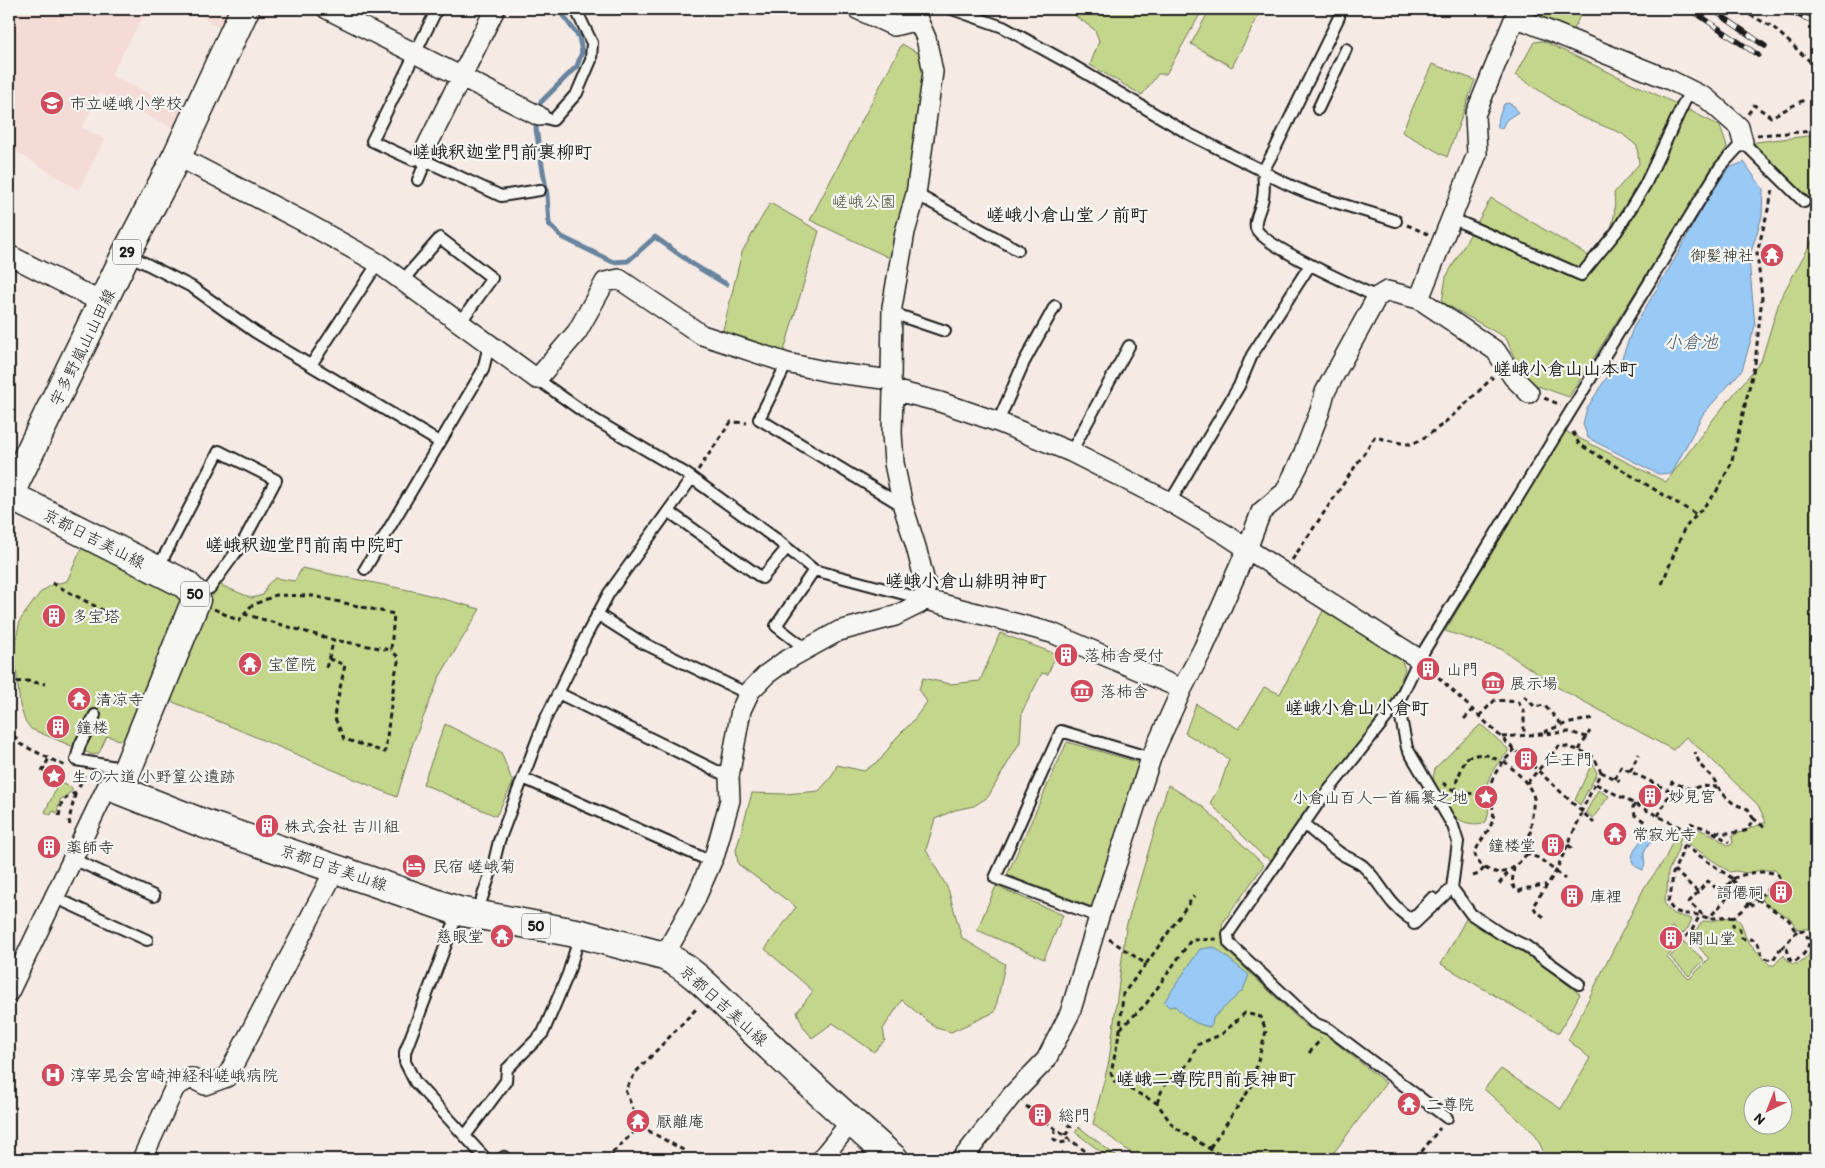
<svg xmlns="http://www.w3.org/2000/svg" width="1825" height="1168" viewBox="0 0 1825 1168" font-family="Itim,'Klee One',sans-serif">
  <rect width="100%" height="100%" fill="#f6eae5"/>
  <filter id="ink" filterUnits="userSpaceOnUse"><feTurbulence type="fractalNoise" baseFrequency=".02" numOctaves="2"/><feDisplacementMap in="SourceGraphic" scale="10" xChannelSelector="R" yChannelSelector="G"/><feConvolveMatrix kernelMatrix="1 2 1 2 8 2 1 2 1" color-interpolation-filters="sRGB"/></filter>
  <g filter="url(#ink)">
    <path fill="#f5dbd5" d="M9,9H170L157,10L141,20L111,75L189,113L180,131L100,93L82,127L105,140L78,190L9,147Z
      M181,9H234L225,31L198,14Z"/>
    <path fill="#c3d68b" stroke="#707954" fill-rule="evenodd" d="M1076,9H1203L1166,74H1158L1142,95L1090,65L1099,41L1095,30L1074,15Z
      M1210,9H1262L1232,67L1191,44Z
      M1521,9H1583L1573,31Z
      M1543,41L1687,109L1720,126L1727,147L1569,397L1538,386L1520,371L1506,338L1442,302L1446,277L1491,198L1591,257C1610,234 1617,224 1614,193L1639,164L1637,146L1621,133L1576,115L1516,75L1534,42Z
      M902,44L923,56L929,71L894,260L810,220Z
      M1432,64L1475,80L1447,157L1402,132Z
      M1816,135V206L1808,197L1752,145L1756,142Z
      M770,203L819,231L783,354L722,334L742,252Z
      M1816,234V1159H1547L1535,1134L1484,1089L1501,1069L1561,1109L1590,1058L1568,1040L1644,888L1665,859L1674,838L1675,830L1682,833L1677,852L1668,872L1667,892L1664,901L1666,907L1673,914L1692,919L1688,928L1681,935L1672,927L1659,939L1672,951L1667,958L1689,979L1709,959C1699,948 1688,935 1703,921C1714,923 1726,915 1735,918C1743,921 1743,931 1746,938C1747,941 1766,961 1770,965H1774L1784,955C1797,981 1824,944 1808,929H1797L1790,918L1768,906L1761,899L1770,888L1782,902L1790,893L1779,881L1780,876L1775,870H1762L1746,873L1736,871L1730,872L1687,843L1690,826L1711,834L1729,846L1733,843L1732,836L1766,822L1758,805L1708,756L1686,737L1673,750L1557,687L1501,649L1445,631L1565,431L1666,482L1715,417L1761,361L1780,299ZM1752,1096H1782V1126H1752Z
      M83,545L170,589L180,599L183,605L128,741H123L107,736L99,753L93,755L31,729L25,721L20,706L14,649L20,620L40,593L51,585L67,581Z
      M302,568L418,592L480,609L440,676L413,743L397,797L166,699L218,584L252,598L263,595L267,585L275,578L295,581Z
      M1325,607L1402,653L1401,659L1405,669L1394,699L1323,795L1316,810L1313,822L1275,862L1263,856L1210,803L1220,786L1229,759L1185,733L1196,704L1239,729L1264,687L1280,694Z
      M1000,633L1056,654L1048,674L1042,673L1022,712L1020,742L988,797L974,806L955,810L935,819L926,850L948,889L962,938L1005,964L995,1012L951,1032L936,1028L902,1000L883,1029L885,1040L874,1052L833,1023L812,1038L803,1026L797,1012L813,991L765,949L796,907L738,864L736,850L752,793L786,794L819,791L832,776L837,765L864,771L881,759L896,738L912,722L927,702L919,689L923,678L950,684L980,681Z
      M445,724L501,752L513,783L496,816L423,784Z
      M1480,725L1483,726L1508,749V752C1499,762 1490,771 1487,785C1484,798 1493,811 1485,823C1451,829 1447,803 1433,779L1435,768Z
      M1067,742L1141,763L1095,908L1007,875Z
      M1592,763L1597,773L1580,805L1575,800Z
      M59,782L72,788V791L60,800L57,813L53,811L51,815L45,812Z
      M1168,785L1202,806L1264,865L1222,924L1225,949L1307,1027L1322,1032L1386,1083L1329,1159H1139L1093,1124L1109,1061L1126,927Z
      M1598,790L1609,796L1593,818L1586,812Z
      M996,886L1063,915L1044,959L977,930Z
      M1466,919L1533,958L1580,994L1559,1033L1441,964Z
      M1684,942L1704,960L1689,976L1670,957Z
      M1079,1127L1120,1159H1110L1075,1132Z"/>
    <path fill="#99caf5" stroke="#67849e" d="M1508,103L1514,106L1518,112L1506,120L1502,128H1498C1497,119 1501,112 1504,104Z
      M1744,162L1763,189L1762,216L1749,259L1755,326L1742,370L1703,414L1672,473L1658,474L1588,438L1583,424L1587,408L1605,380L1622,358L1633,328L1675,259L1706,200L1729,168Z
      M1658,826L1664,827V829C1658,837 1649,841 1645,850C1642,857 1647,863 1643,870C1639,868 1635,867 1633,863C1627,853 1649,829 1658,826Z
      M1214,947L1249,975L1243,990L1213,1018L1212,1025L1209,1027C1195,1024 1185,1017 1175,1006L1169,1007L1164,1002L1200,949Z"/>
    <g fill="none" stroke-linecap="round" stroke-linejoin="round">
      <path stroke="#67849e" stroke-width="5" d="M539,112L540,103L577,66L582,52L579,37L562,14L568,9
        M537,120L536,129L547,195L549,224L562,237L613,262L628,261L655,237L694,265L726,284"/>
      <g stroke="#1c1c1c" stroke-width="14">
        <path id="service" d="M952,9L1003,27L1072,65L1189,134L1263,171C1264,181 1265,192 1262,202C1260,210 1254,220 1256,228C1261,245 1357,287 1377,297
          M1339,17L1274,151L1263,171C1302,196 1352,206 1396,221
          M1318,109L1346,49
          M539,116L553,120L577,93L591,60L592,43L579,16L582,9
          M426,161L501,196L540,190
          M418,180L426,161L422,156L413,160L372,141L437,9
          M916,194L1018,250
          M1451,218L1581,275L1617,231L1645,185L1690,90
          M127,254L192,287L255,332L439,442
          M402,281L440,238L492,278L460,323
          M892,313L945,331
          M787,363L759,419L903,506
          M311,365L378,263
          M537,379L592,418L685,473L776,539L814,570L923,599
          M998,422L1024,362L1055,306
          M1071,452L1129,346
          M1170,502L1239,386L1252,355L1310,265
          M668,511L762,578L787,548
          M158,568L219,451L276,480L242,544L210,588L196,594
          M365,569L483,370L489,345
          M597,614L641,642L748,694
          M806,649L776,626L814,570
          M558,693L729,777
          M1398,703L1407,748L1453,826L1458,842L1452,888L1471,914L1501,934L1526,946L1579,984
          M95,715L80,745L76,760L116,767L125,771
          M523,778L712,862
          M1304,824C1316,834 1327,844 1340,853C1347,858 1357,861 1363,866C1381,882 1387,903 1409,918L1418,913L1432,898
          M73,859L154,896
          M54,897L147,940
          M458,913L405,1052V1062L415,1082L486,1159
          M477,913L493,866L499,841L544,722L586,636L609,593L692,478
          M1099,917L995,878L1061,731L1151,758
          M1414,924L1452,888
          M1447,1118L1329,1029L1314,1023L1229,943L1228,934L1317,805L1398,703L1419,659L1720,167L1743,142L1804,202
          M465,1136L506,1081L507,1069L543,1033L568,974L580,935
          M501,1159L504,1157L506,1159"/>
      </g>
      <g stroke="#1c1c1c" stroke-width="22">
        <path id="minor" d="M327,9L539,116
          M857,9L894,26L918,20L916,10
          M177,156L310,225L378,263L537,379L577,332L605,282L619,279L702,335L787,363L829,372L891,380
          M422,156L495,9
          M9,255L103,303
          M1419,299L1477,154L1475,115L1515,17L1670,80L1706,98L1739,127L1743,142
          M893,390L940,402L998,422L1071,452L1170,502L1225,534L1284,573L1419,659
          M923,599L1052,633L1182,689
          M664,956L694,902L715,854L730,800L729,777L741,710L750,691L767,674L785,661L839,631L895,616L919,604L923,599L926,586L916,547L903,506L894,463L892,433L893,390L891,380L892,307L905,232L916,194L933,72L926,38L918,20
          M9,992L108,785L119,790
          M142,1159L175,1087L191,1078L205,1085L227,1077L336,868
          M821,1159L851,1122
          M962,1159L1012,1095L1046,1060L1070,1013L1099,917L1151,758L1182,689L1203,649L1247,549L1261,512L1285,492L1301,460L1320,411L1325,392L1377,297L1387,291L1419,299L1496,351L1513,377L1529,393"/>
      </g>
      <g stroke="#1c1c1c" stroke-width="31">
        <path id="primary" d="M9,495L185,584L195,594L196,600L119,790L202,823L458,911L581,934L664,956C693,968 724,1004 748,1026C796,1071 844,1116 894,1159
          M9,495L126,254L177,156L245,9"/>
      </g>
      <path stroke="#1c1c1c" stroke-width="3" stroke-dasharray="5 4" stroke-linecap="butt" d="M1742,11L1773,27L1816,67
        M1748,114L1754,105L1771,117L1806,99
        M1757,135L1816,131
        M1810,211L1816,218
        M1407,225L1428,234
        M1544,398L1561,405
        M1573,432L1579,444L1697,515
        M698,470L731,422L747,423
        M1292,560L1375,437C1384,439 1401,444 1409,444C1429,442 1478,392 1493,377
        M52,583L106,612
        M1662,584L1684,529L1715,494L1731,464L1755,363L1762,297L1757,253L1773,190
        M214,609L239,621L244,614L334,640L391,650L394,614L313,596L276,595L251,606L244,614
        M329,659L345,665L334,716L344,739L385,752L395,675L399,658L391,650
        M326,668L334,640
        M1432,671L1520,755
        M16,682L28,681L45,684
        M1524,696L1535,707L1544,705L1562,725
        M1479,716L1495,700L1518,702L1524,711V734
        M1464,719L1473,710
        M9,729L20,744L65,766
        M1544,732L1562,725L1593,718
        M1502,737L1569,732L1587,737
        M1515,749C1505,760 1489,776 1490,792C1490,802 1495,809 1493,819C1490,832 1478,841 1475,854C1478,868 1497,878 1511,869C1519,864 1525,855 1532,849
        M1579,750L1590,731
        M1552,755L1561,762
        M1504,761C1517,773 1529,782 1534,798L1529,843L1532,849
        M1547,761L1552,766
        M1532,765L1594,823
        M1630,771L1639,754
        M42,772L49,758
        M1601,772L1620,781
        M1615,779L1621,767L1668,790L1672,782L1690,789L1701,786L1717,787
        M1815,782L1816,738
        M1443,783C1459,796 1470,794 1489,792
        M1527,783L1560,745L1579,750L1594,757L1601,772L1581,812
        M1596,784L1687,831L1681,855L1673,873L1671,892L1668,901C1673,916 1685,913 1698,915C1702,916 1707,918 1710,918C1718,919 1724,914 1733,918
        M79,787L84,775
        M1455,792L1457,780L1466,758C1482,752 1489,754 1502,763
        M1635,804L1633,808L1635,815L1645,822L1639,831
        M59,816L62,801L76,792
        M1658,816L1671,791L1668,790
        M1753,818L1765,828
        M70,825L69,820L76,791
        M1687,831L1689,823C1712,830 1722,837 1748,830L1753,818L1748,809L1734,804L1722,793L1713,778L1700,765L1695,752
        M1713,832L1729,842
        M1568,845L1575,850
        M1684,845L1733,879L1728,885L1725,896L1727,898L1709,918
        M1530,851L1529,855L1539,858L1565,879
        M1514,867L1512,884L1517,891H1520L1524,888C1532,889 1537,885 1546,885
        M1674,870L1698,892L1708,881L1725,896
        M1473,876L1479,874L1484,868
        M1733,879C1743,873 1769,869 1778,875L1779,878L1763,894L1756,895L1742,911L1733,918V926L1740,930V934L1742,938C1746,940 1751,938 1755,940C1762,944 1756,958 1773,960L1780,949H1787C1789,954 1788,961 1794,962C1802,957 1810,949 1809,939L1803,931L1794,929L1789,920L1757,899
        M1732,880L1742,888L1751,899
        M1499,884L1510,870
        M1698,892L1689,902L1704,916
        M1749,903L1752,905L1762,894
        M1544,917L1536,911L1533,906L1555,873L1582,813
        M1109,939L1146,964L1194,896
        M1782,948L1797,931
        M1673,950L1692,930L1700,915
        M1146,964L1123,994L1120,1030L1111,1073L1114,1081L1157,1103L1173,1126L1226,1159
        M1120,1029L1146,1004L1191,940L1218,939
        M1309,1053L1321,1039
        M1157,1103L1163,1087L1189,1063L1197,1045L1222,1034L1245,1013L1261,1017L1266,1031L1251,1087L1209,1149
        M1026,1106L1033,1111
        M1063,1112L1059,1118L1071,1127L1065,1136
        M1045,1121L1096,1159
        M640,1126L683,1150L687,1159
        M1055,1129L1054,1139L1059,1143L1071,1141
        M611,1154L616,1159
        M606,1159L640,1126L625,1090L636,1072L698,1007
        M1416,1159L1440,1128"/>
      <use href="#service" stroke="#f6f6f2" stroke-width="10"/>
      <use href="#minor" stroke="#f6f6f2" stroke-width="19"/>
      <use href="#primary" stroke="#f6f6f2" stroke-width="28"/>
      <g stroke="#1c1c1c" stroke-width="5.5">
        <path id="rail" d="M1690,9L1758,55
          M1712,9L1765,46
          M1782,9L1816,22"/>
      </g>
      <use href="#rail" stroke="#f6f6f2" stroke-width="4" stroke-dasharray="11" stroke-linecap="butt"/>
    </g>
  </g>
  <defs>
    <g id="school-disc" transform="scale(1.25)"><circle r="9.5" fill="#d1495b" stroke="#f6f6f2"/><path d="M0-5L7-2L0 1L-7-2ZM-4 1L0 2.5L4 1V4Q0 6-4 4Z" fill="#fff"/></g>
    <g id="temple-disc" transform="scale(1.25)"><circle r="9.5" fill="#d1495b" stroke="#f6f6f2"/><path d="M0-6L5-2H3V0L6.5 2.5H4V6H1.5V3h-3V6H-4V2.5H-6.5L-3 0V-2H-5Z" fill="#fff"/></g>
    <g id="building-disc" transform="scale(1.25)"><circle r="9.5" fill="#d1495b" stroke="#f6f6f2"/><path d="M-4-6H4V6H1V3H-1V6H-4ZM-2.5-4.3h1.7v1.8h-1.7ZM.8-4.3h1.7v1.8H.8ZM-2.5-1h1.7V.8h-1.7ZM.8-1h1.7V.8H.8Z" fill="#fff"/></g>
    <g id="museum-disc" transform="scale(1.25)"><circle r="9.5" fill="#d1495b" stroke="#f6f6f2"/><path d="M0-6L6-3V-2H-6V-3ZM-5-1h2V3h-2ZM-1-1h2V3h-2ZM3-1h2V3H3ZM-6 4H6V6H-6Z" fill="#fff"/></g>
    <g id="sight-disc" transform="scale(1.25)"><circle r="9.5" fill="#d1495b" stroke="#f6f6f2"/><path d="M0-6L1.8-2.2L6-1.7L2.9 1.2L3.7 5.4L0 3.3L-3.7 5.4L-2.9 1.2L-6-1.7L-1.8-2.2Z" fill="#fff"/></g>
    <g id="hotel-disc" transform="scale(1.25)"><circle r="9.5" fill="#d1495b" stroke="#f6f6f2"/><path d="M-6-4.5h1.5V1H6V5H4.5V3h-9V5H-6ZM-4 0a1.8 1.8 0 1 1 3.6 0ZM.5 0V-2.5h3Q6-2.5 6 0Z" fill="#fff"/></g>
    <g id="hospital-disc" transform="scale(1.25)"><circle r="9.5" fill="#d1495b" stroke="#f6f6f2"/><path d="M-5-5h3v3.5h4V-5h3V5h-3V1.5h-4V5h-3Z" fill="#fff"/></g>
  </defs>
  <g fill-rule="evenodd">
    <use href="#school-disc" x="52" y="103"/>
    <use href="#temple-disc" x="1772" y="255"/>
    <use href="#building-disc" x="54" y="616"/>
    <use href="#building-disc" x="1066" y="655"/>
    <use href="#temple-disc" x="250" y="664"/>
    <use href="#building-disc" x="1428" y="669"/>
    <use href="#museum-disc" x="1493" y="683"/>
    <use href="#museum-disc" x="1082" y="691"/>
    <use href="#temple-disc" x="79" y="699"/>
    <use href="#building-disc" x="58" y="727"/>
    <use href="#building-disc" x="1526" y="759"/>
    <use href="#sight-disc" x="54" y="776"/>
    <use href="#building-disc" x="1650" y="796"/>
    <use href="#sight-disc" x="1486" y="797"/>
    <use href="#building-disc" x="267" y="826"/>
    <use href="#temple-disc" x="1615" y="834"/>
    <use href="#building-disc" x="1553" y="845"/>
    <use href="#building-disc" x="49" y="847"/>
    <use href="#hotel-disc" x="414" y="866"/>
    <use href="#building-disc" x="1781" y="892"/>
    <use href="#building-disc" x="1572" y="896"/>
    <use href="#temple-disc" x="502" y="936"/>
    <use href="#building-disc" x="1671" y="938"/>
    <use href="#hospital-disc" x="53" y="1075"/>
    <use href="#temple-disc" x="1409" y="1104"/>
    <use href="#building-disc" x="1040" y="1115"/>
    <use href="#temple-disc" x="638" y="1121"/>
  </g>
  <g text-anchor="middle" stroke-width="4.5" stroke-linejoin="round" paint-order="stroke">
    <g fill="#f6f6f2" stroke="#5d5d5c" stroke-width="1">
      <rect x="113" y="239.5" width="28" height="25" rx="4"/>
      <rect x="181" y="581.5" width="28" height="25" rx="4"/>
      <rect x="522" y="913.5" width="28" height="25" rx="4"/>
    </g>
    <g font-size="15" font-weight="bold" fill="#1c1c1c">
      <text x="127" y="257">29</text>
      <text x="195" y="599">50</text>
      <text x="536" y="931">50</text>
    </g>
    <g font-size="16" fill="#1c1c1c" stroke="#f6f6f2" text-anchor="start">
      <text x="70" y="109">市立嵯峨小学校</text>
      <text x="1754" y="261" text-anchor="end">御髪神社</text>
      <text x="72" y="622">多宝塔</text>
      <text x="1084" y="661">落柿舎受付</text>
      <text x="268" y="670">宝筐院</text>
      <text x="1446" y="675">山門</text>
      <text x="1510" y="689">展示場</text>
      <text x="1100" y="697">落柿舎</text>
      <text x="96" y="705">清凉寺</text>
      <text x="76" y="733">鐘楼</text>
      <text x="1544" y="765">仁王門</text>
      <text x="72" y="782">生の六道 小野篁公遺跡</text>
      <text x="1668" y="802">妙見宮</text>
      <text x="1468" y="803" text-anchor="end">小倉山百人一首編纂之地</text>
      <text x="284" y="832">株式会社 吉川組</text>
      <text x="1632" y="840">常寂光寺</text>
      <text x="1536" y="851" text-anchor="end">鐘楼堂</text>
      <text x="66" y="853">薬師寺</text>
      <text x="432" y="872">民宿 嵯峨菊</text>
      <text x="1764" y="898" text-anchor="end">謌僊祠</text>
      <text x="1590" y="902">庫裡</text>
      <text x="484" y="942" text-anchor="end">慈眼堂</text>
      <text x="1688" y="944">開山堂</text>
      <text x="70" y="1081">淳宰晃会宮崎神経科嵯峨病院</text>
      <text x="1426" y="1110">二尊院</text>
      <text x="1058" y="1121">総門</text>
      <text x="656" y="1127">厭離庵</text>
    </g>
    <g font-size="16" fill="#4e543d" stroke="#f6f6f2">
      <text x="864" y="207">嵯峨公園</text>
    </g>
    <g font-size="16" fill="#1c1c1c" stroke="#f6f6f2">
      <text transform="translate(82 347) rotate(-64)" y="6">宇多野嵐山山田線</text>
      <text transform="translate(94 538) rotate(27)" y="6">京都日吉美山線</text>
      <text transform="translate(334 867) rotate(19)" y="6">京都日吉美山線</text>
      <text transform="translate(724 1005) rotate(42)" y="6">京都日吉美山線</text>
    </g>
    <g font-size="18" font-weight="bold" fill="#1c1c1c" stroke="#f6f6f2">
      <text x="502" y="158">嵯峨釈迦堂門前裏柳町</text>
      <text x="1067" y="221">嵯峨小倉山堂ノ前町</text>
      <text x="1565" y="375">嵯峨小倉山山本町</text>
      <text x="304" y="551">嵯峨釈迦堂門前南中院町</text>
      <text x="966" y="587">嵯峨小倉山緋明神町</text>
      <text x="1357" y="714">嵯峨小倉山小倉町</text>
      <text x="1206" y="1085">嵯峨二尊院門前長神町</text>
    </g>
    <g font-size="18" font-style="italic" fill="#485968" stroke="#f6f6f2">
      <text x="1691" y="348">小倉池</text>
    </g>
  </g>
  <rect width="1825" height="1168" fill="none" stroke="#f6f6f2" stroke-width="30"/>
  <rect x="15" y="15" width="1795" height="1138" fill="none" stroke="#1c1c1c" stroke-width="2" filter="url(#ink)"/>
  <g transform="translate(1768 1110) rotate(223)"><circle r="24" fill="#f6f6f2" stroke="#9f9f9c"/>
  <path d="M0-4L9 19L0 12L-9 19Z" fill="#d1495b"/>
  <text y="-8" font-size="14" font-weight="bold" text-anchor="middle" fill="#1c1c1c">N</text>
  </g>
</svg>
